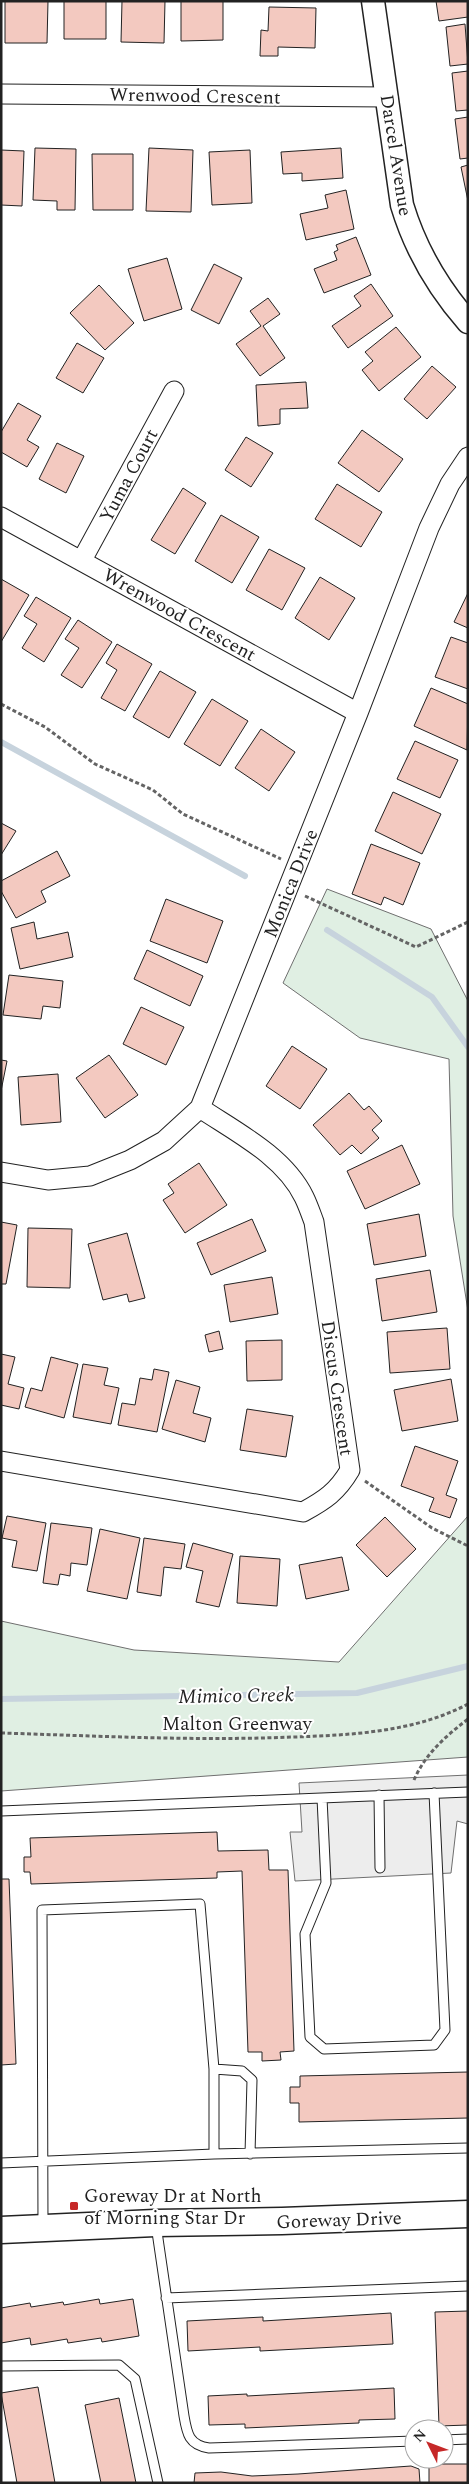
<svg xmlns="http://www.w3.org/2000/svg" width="469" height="2484" viewBox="0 0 469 2484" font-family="Spectral,serif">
  <rect width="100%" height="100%" fill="#fff"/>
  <path fill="#e0efe3" stroke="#6f6f6f" d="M327,889L431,929L468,1001V1311L453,1216L449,1059L360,1038L283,983Z
    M468,1516V1757L1,1791V1621L134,1650L339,1662Z"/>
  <path fill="#ededed" stroke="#6f6f6f" d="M468,1775V1824L457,1821L451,1873L295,1881L290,1832H302L299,1783Z"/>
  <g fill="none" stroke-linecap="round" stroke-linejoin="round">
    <path stroke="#c7d3dd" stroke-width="6" d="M1,742L245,876
      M327,930L432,997L468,1047
      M1,1699L357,1693L468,1666"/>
  </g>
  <path fill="#f3c9c0" stroke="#222" d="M5,1H48L47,43H5Z
    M64,1H106V39H64Z
    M122,1H165L164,43L121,42Z
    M181,1H223V40L181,41Z
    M436,1H468V17L439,21Z
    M269,7L316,8L315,48L278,47V56H260L261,30L268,31Z
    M465,24L468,64L450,66L446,27Z
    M468,71V110L456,111L452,73Z
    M468,117V158L460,159L455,119Z
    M35,148L76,149L75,210H57V201L33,200Z
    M149,148L193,150L191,212L146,211Z
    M341,148L343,178L302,181V173L283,174L281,152Z
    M1,150L24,151L22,206L1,205Z
    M250,150L252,203L212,205L209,152Z
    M92,154H133V210H93Z
    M468,165V201L461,167Z
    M346,190L354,229L306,240L300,214L328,208L325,195Z
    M356,237L371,275L324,293L314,269L337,260L334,252L338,250L336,245Z
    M167,258L182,309L144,321L128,269Z
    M214,264L242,278L219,324L191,310Z
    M371,284L393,316L348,348L332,326L361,306L354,296Z
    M99,285L134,323L105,350L70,313Z
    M268,298L280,314L263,326L285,358L260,376L236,344L261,326L250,311Z
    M396,327L421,357L379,391L362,370L373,361L365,352Z
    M77,343L104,358L83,393L56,378Z
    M432,366L456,387L427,419L404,399Z
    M306,382L308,408L280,409V424L258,426L256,385Z
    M18,403L41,416L27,440L39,447L27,467L1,452V432Z
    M362,430L403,459L379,492L338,463Z
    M246,437L273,453L251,487L225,470Z
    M57,443L84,456L66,493L39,479Z
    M337,484L382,512L361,547L315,519Z
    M183,488L206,503L175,554L151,540Z
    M221,515L259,537L232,583L195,561Z
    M269,549L305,568L282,610L246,590Z
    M320,577L355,598L329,640L295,618Z
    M1,579L29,595L1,642Z
    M468,593V628L454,622Z
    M36,597L71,618L44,662L22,648L37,624L24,616Z
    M78,620L112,642L82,688L61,675L79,648L65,639Z
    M451,637L468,643V689L435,677Z
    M117,644L152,664L125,711L101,698L117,670L106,663Z
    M160,671L196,692L169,738L133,717Z
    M431,688L468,704L467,750L414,726Z
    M212,699L248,721L220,766L184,744Z
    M261,729L295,752L269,791L235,768Z
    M415,741L458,760L440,798L397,779Z
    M393,792L441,814L422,854L375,831Z
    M1,823L16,831L1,855Z
    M371,844L420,863L403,905L384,897L381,905L352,894Z
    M57,851L70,876L41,891L46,902L16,918L1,891V881Z
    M166,899L223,921L207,963L150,941Z
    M34,922L37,939L68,932L73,957L20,969L11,928Z
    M147,950L203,976L190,1006L134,979Z
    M9,975L63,981L60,1008L43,1006L41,1019L3,1015Z
    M141,1007L184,1027L166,1065L123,1044Z
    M292,1046L327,1069L300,1109L266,1086Z
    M109,1055L138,1095L105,1118L76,1078Z
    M1,1060L7,1061L1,1091Z
    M58,1074L61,1122L21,1125L18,1077Z
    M349,1093L364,1110L369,1106L382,1121L372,1130L379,1138L361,1154L352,1145L340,1155L313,1125Z
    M402,1145L420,1184L365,1209L347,1171Z
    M199,1163L227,1205L185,1233L163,1200L174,1193L168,1184Z
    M419,1214L426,1256L374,1265L367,1224Z
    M252,1219L266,1251L211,1275L197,1243Z
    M1,1222L17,1225L6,1284H1Z
    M28,1228L72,1229L70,1288L27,1287Z
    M127,1233L145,1298L129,1302L127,1294L103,1300L88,1244Z
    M430,1270L437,1312L382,1321L376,1279Z
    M272,1277L278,1314L230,1322L224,1285Z
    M447,1328L450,1369L390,1373L387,1332Z
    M219,1331L223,1349L209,1352L205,1335Z
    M282,1340V1380L247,1381L246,1341Z
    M1,1354L15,1357L8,1384L24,1388L19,1409L1,1405Z
    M51,1357L78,1364L64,1418L25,1407L31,1388L42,1391Z
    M83,1364L108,1368L104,1385L119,1388L111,1424L73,1417Z
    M154,1369L169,1372L157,1432L118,1425L122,1403L135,1405L140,1378L152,1380Z
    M451,1379L458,1421L402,1431L394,1390Z
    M176,1380L200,1387L193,1413L211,1418L205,1442L162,1429Z
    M247,1409L293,1416L286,1457L240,1450Z
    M415,1446L458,1461L446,1495L457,1499L450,1518L429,1511L434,1498L401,1486Z
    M7,1516L46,1523L37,1571L12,1567L17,1541L2,1538Z
    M385,1517L416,1549L387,1577L356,1545Z
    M51,1523L92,1528L87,1565L71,1563L70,1576L60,1574L58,1585L43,1583Z
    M100,1529L140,1538L127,1599L87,1591Z
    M144,1538L185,1544L181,1569L164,1567L161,1596L137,1592Z
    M193,1543L233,1554L219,1607L196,1602L203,1571L186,1567Z
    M240,1556L280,1559L277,1606L237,1603Z
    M342,1557L349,1590L306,1599L299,1565Z
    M217,1832L218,1851L268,1850L269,1870H288L294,2051L280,2052L281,2060L262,2061V2052H248L242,1871L217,1872V1878L31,1884L30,1872H24V1857H31L30,1838Z
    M1,1879H9L16,2064L1,2065Z
    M468,2072V2118L299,2122V2103H290V2087H300V2076Z
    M99,2299L100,2304L133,2299L139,2336L102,2342L101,2338L68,2343L67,2339L31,2345L30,2338L1,2343V2308L30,2303L31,2307L63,2302L64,2305Z
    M468,2311V2425L439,2426L435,2312Z
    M391,2313L393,2344L260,2351V2347L188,2351L187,2321L263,2317V2321Z
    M38,2387L55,2483H17L1,2393Z
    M394,2388L395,2419L359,2420V2423L245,2428V2424L209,2425L208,2396L247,2394V2396Z
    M119,2398L136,2483H101L85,2405Z
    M429,2464H468V2483H429Z
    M411,2466L419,2469L420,2483H194L195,2473L221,2472L252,2476L298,2474Z"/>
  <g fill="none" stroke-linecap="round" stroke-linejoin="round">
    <g stroke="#222" stroke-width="11">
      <path id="service" d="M379,1795L380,1868
        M322,1798L326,1883L305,1934L310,2037L324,2049L434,2045L445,2030L434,1793
        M1,1811L468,1792
        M214,2069L242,2071L252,2080L250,2154
        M1,2163L214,2154L468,2148
        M156,2225L184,2416C187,2434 189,2445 209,2448L414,2441
        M43,2226L42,1910L200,1904L214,2069V2154
        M166,2298L468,2286
        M1,2366L119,2365L135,2379L158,2483
        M444,2440L468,2439"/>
    </g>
    <g stroke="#222" stroke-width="21">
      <path id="minor" d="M1,94L388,97
        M1,517L358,713
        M82,560L174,391
        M1,1172L48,1180L90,1176L130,1160L164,1141L200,1108L358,713L429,528L450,484L468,457
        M1,1461L303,1512C325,1500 337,1492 350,1470L314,1222C311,1214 308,1205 304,1197C284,1156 236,1132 200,1108"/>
    </g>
    <g stroke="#222" stroke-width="25">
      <path id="tertiary" d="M373,1L402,205C415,248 439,289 468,322"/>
    </g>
    <g stroke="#222" stroke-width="29">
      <path id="secondary" d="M1,2230L155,2223L282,2221L468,2214"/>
    </g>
    <path stroke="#646464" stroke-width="3" stroke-dasharray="4 2.5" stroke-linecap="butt" d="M1,704L45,727L95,764L153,790L183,814L281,859
      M305,896L416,947L468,922
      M365,1481L432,1528L468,1546
      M1,1733C99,1736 196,1741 294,1737C352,1735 415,1732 468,1704
      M414,1780C425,1754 446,1736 468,1719"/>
    <use href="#service" stroke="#fff" stroke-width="9"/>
    <use href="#minor" stroke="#fff" stroke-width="19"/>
    <use href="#tertiary" stroke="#fff" stroke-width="22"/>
    <use href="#secondary" stroke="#fff" stroke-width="26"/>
  </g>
  <rect fill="#c62828" stroke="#fff" stroke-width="2" x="69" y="2201" width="10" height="10" rx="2.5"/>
  <g text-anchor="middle" stroke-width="4" stroke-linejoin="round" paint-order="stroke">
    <g font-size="19" fill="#222" stroke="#fff">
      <text transform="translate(195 95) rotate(1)" y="7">Wrenwood Crescent</text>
      <text transform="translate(397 155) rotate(81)" y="7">Darcel Avenue</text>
      <text transform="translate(128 475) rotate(-62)" y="7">Yuma Court</text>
      <text transform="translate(180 614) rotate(29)" y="7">Wrenwood Crescent</text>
      <text transform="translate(290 883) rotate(-68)" y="7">Monica Drive</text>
      <text transform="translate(338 1388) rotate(82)" y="7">Discus Crescent</text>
      <text x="237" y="1730">Malton Greenway</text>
      <text transform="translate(339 2219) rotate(-2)" y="7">Goreway Drive</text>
    </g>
    <g font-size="19" fill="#222" stroke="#fff" text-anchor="start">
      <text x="84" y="2202">Goreway Dr at North<tspan x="84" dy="22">of Morning Star Dr</tspan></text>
    </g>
    <g font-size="20" font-style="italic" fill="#222" stroke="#fff">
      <text transform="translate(236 1695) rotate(-1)" y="7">Mimico Creek</text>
    </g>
  </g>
  <rect width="469" height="2484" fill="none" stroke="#222222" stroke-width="5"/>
  <g transform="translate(429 2444) rotate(312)"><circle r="24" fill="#ffffff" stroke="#a7a7a7"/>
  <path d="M0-4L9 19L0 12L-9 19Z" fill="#c62828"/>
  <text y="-8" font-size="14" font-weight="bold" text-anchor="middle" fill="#222222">N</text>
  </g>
</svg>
